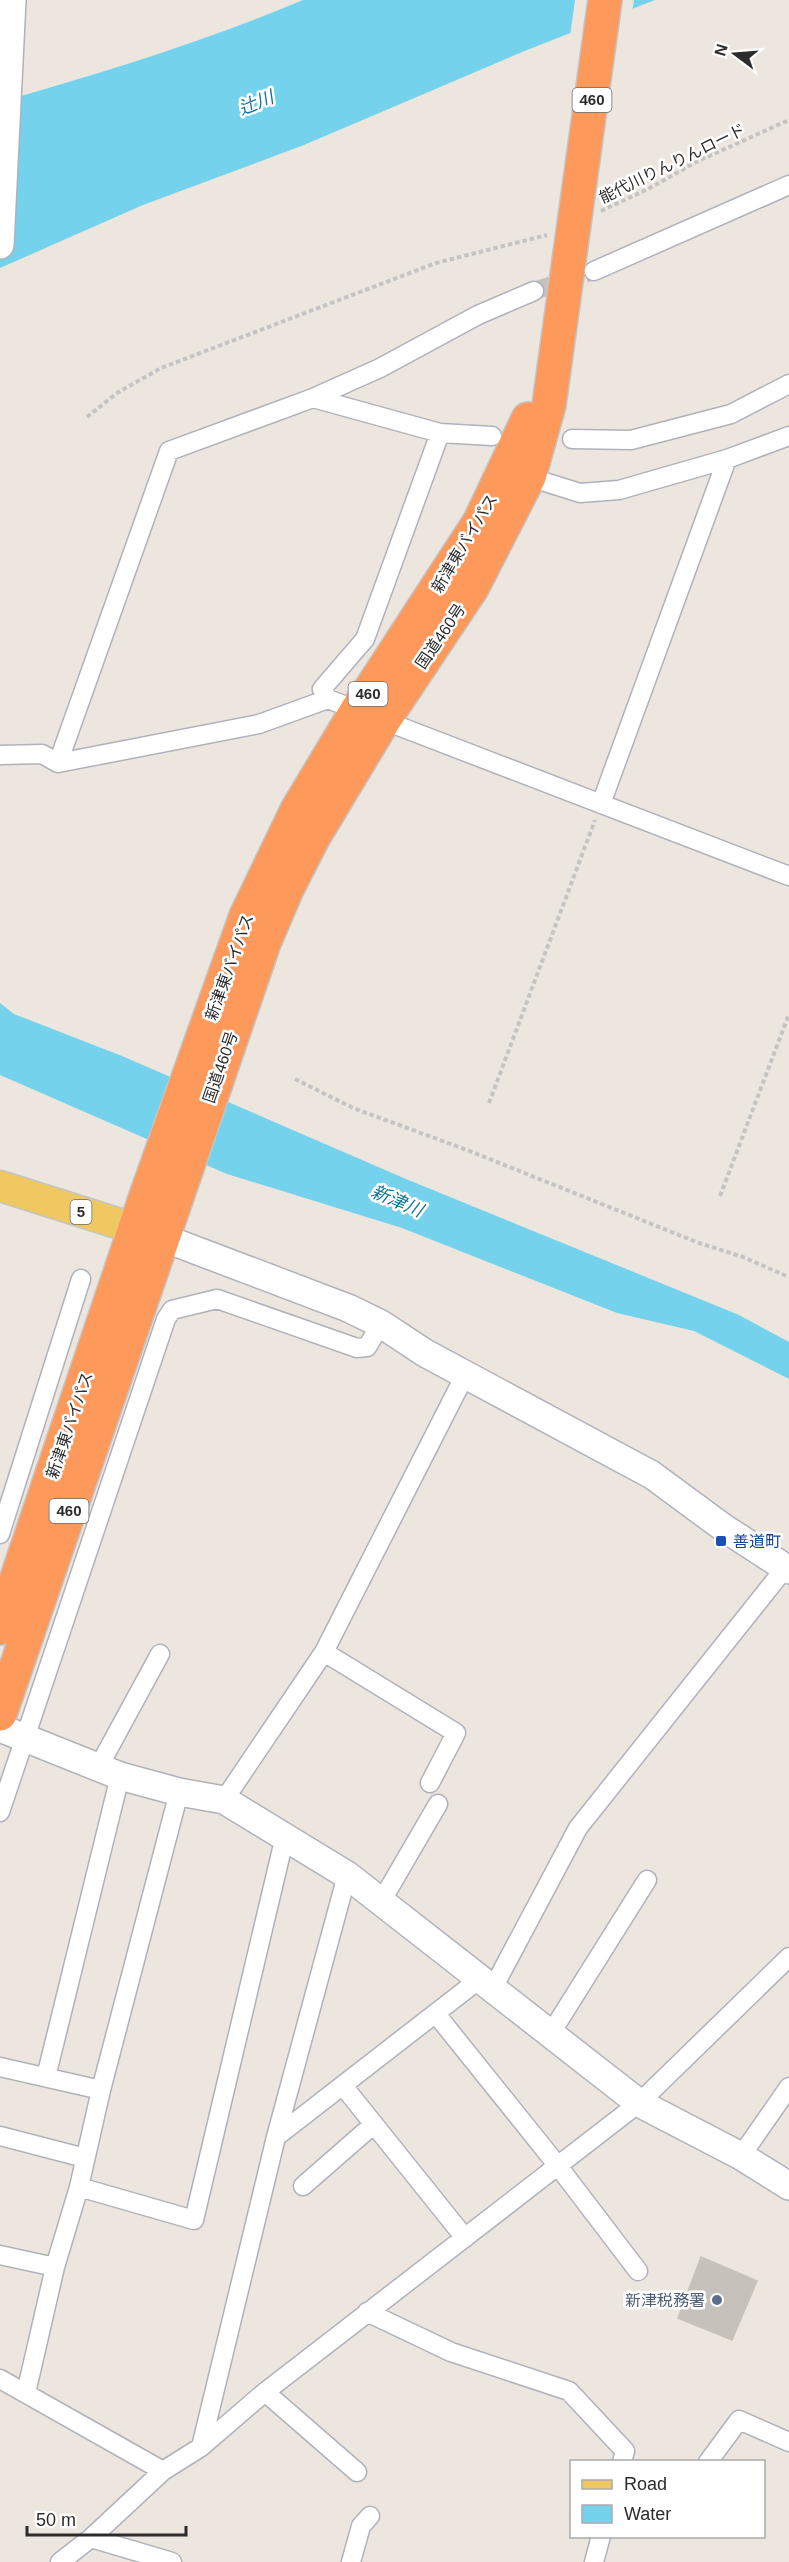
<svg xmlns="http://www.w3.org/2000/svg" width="789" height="2562" viewBox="0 0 789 2562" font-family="Helvetica,'Noto Sans JP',sans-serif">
  <rect width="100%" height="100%" fill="#ede6df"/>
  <path fill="#74d2ed" d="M303,0H655L527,50L304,145L143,205L0,268V102C102,73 206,41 303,0Z
    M0,1003L14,1014L122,1056L406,1179L739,1315L789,1342V1379L694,1331L617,1313L402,1228L227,1174L0,1075Z"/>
  <path fill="#ede6df" d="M575,0H634L632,12L570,36Z"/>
  <path fill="#c6c1ba" stroke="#c9c2b8" stroke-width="1.5" d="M701,2257L757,2281L732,2340L678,2318Z"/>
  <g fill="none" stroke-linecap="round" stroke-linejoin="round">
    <path stroke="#c6c1bb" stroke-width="18" stroke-dasharray="18 9" stroke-linecap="butt" d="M534,291L594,271"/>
    <g stroke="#afb2bc" stroke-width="21">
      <path id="street" d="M594,271L789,185
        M313,398L440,433L492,436
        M440,433L365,639L322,689L328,699L789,876
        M572,439L631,440L731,414L789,384
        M529,477L580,493L619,490L727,459L789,436
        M0,755L42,754L58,763L259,724L328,699
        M58,763L169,451L313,398L380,368L478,315L534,291
        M601,804L727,459
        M0,1534L81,1279
        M324,1652L456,1733L430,1783
        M98,1768L160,1654
        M224,1800L324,1652L465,1375
        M0,1812L166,1319L172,1310L217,1299L357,1348L367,1347L381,1324
        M381,1902L438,1804
        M493,1988L578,1828L785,1568
        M436,2014L558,2166L638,2271
        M551,2033L647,1880
        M0,2067L101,2090
        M46,2077L120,1776
        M344,2087L465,2238
        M0,2136L85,2158
        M276,2137L481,1978
        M741,2156L789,2087
        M303,2186L374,2124
        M79,2187L194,2220L285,1836
        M0,2255L55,2267
        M367,2312L451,2352L569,2391L625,2451L622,2462
        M0,2379L163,2471
        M265,2392L357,2472
        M26,2393L55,2267L79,2187L101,2090L179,1792
        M201,2447L276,2137L347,1875
        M708,2462L739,2420L789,2442
        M91,2538L172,2562
        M60,2562L91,2538L163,2471L201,2447L265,2392L639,2103L789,1957
        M351,2562L361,2526L370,2516
        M594,2562L601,2536"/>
    </g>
    <g stroke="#afb2bc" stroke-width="30">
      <path id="secondary" d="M0,245L12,0
        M161,1237L348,1308L381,1324L425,1353L652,1475L724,1528L789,1570
        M0,1728L120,1776L179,1792L224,1800L347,1875L639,2103L741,2156L789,2186"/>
    </g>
    <g stroke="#c4c4c4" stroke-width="33">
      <path id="primary" d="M0,1186L158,1236"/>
    </g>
    <g stroke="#c4c4c4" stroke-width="36">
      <path id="highway" d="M0,1628L148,1190L246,916L297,810L357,710L480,521L528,419
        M0,1714L264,943L287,889L313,838L384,720L472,588L529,477L549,405L605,0"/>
    </g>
    <path stroke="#c4c4c4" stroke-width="4" stroke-dasharray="4.5 3" stroke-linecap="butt" d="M601,211L650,188L698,161L789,120
      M87,417L117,393L161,368L436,263L547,235
      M295,1079L353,1108L467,1150L699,1243L743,1257L789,1277
      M489,1103L595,820
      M720,1196L789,1014"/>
    <use href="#street" stroke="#fff" stroke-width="18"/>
    <use href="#secondary" stroke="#fff" stroke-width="27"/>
    <use href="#primary" stroke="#efc862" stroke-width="30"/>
    <use href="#highway" stroke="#fc995b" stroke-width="33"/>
  </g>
  <rect fill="#1a4fb4" stroke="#fff" stroke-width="2" x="715" y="1535" width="12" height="12" rx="3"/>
  <circle fill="#5c6f8a" stroke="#fff" stroke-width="2" cx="717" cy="2300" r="6"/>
  <g text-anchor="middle" stroke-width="5" stroke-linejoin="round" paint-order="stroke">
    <g fill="#fff" stroke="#6b6b6b" stroke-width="1.5">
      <rect x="572.5" y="88" width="39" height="24" rx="4.5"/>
      <rect x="348.5" y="682" width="39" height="24" rx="4.5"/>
      <rect x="70.5" y="1200" width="21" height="24" rx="4.5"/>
      <rect x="49.5" y="1499" width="39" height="24" rx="4.5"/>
    </g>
    <g font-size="15" font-weight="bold" fill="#2c2c2c">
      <text x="592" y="105">460</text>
      <text x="368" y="699">460</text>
      <text x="81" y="1217">5</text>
      <text x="69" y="1516">460</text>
    </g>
    <g font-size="16" fill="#2c2c2c" stroke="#fff">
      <text transform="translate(672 163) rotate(-26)" y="6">能代川りんりんロード</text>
      <text transform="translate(464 543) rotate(-59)" y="6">新津東バイパス</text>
      <text transform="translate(440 636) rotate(-56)" y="6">国道460号</text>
      <text transform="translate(229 967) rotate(-70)" y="6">新津東バイパス</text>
      <text transform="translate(220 1067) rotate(-71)" y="6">国道460号</text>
      <text transform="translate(69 1425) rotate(-71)" y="6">新津東バイパス</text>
    </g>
    <g font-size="16" fill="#164399" stroke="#fff" text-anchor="start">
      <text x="733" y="1547">善道町</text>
    </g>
    <g font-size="16" fill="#4e5e75" stroke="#fff" text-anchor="end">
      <text x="705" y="2306">新津税務署</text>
    </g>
    <g font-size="18" font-style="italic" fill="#0f729d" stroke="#fff">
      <text transform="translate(256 103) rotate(-22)" y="6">辻川</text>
      <text transform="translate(397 1201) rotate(23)" y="6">新津川</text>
    </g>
  </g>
  <rect x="570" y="2460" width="195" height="78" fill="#ffffff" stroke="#ababab" stroke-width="1.5"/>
  <rect x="582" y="2480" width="30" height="9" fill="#efc862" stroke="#ababab" stroke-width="1.5"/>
  <text x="624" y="2490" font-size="18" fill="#2c2c2c">Road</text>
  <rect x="582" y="2505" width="30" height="18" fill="#74d2ed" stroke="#ababab" stroke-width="1.5"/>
  <text x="624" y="2520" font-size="18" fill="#2c2c2c">Water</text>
  <g transform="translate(735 54) rotate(286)" stroke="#ffffff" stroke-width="4.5" paint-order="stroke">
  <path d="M0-4.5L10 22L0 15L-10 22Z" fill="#2c2c2c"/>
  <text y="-9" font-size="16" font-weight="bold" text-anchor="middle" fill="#2c2c2c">N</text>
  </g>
  <path d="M27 2526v9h159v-9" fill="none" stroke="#2c2c2c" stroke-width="3"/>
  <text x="36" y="2526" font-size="18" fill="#2c2c2c" stroke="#ffffff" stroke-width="4.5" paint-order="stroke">50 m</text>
</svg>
